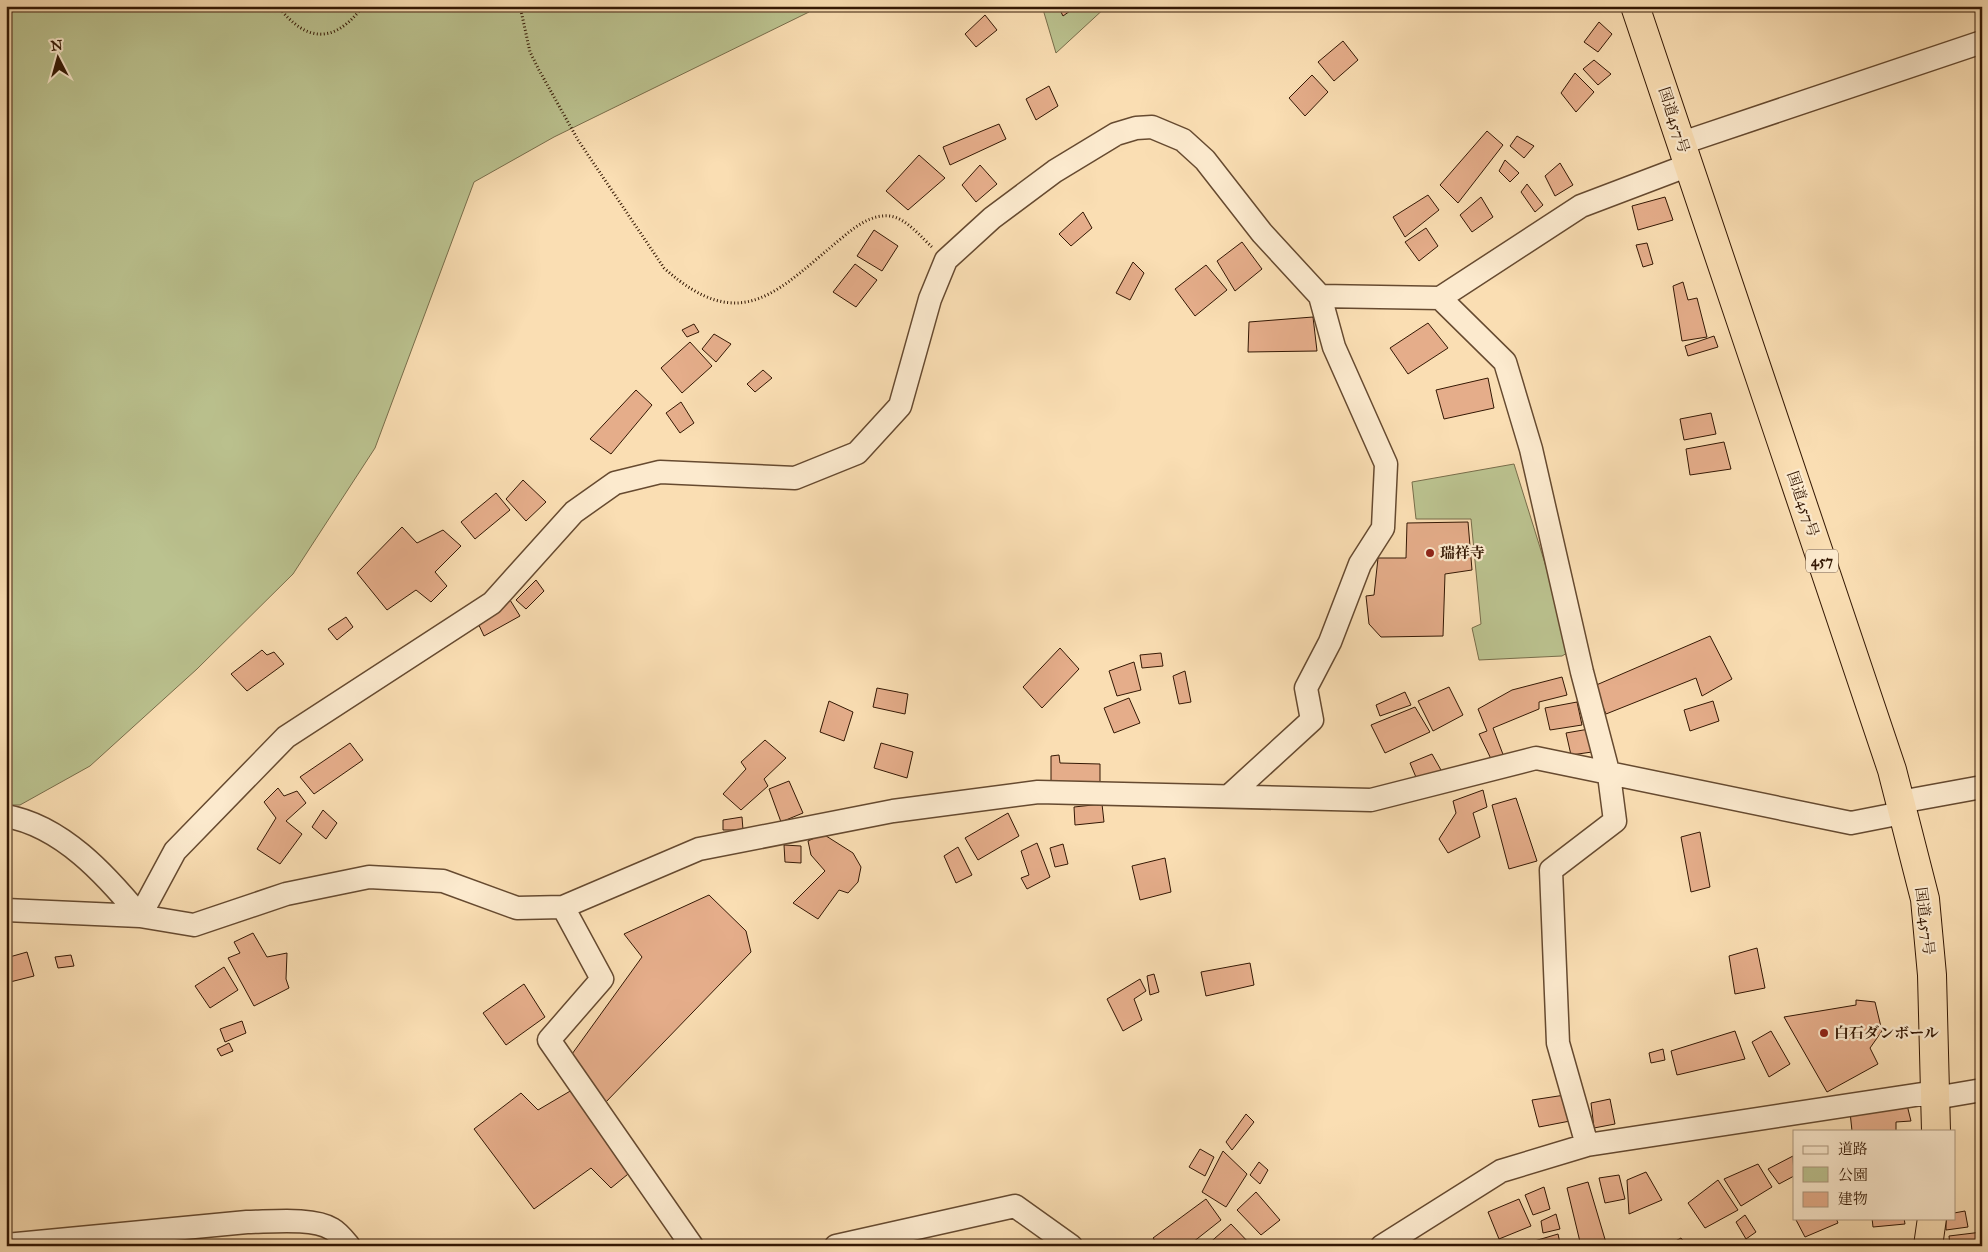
<svg xmlns="http://www.w3.org/2000/svg" width="1988" height="1252" viewBox="0 0 1988 1252" font-family="'IM FELL Great Primer','Noto Serif JP',serif">
  <rect width="100%" height="100%" fill="#fadeb3"/>
  <filter id="stains"><feTurbulence type="fractalNoise" baseFrequency=".004" numOctaves="4"/><feColorMatrix values="0 0 0 0 .2 0 0 0 0 .09 0 0 0 0 .02 0 0 0 .5 -.17"/></filter>
  <radialGradient id="worn" r=".72"><stop offset=".6" stop-color="#630" stop-opacity="0"/><stop offset="1" stop-color="#630" stop-opacity=".3"/></radialGradient>
  <path fill="#bbc28f" stroke="#786d4a" d="M6,6H815L809,12L554,137L474,182L375,448L293,574L197,669L90,766L20,805H6Z
    M1042,6H1107L1056,53Z
    M1514,464L1572,650L1562,656L1479,660L1472,628L1481,624L1471,519H1416L1412,482Z"/>
  <path fill="#e5ad8a" stroke="#341804" d="M1058,6H1077L1063,16Z
    M985,15L997,30L976,47L965,34Z
    M1599,22L1612,34L1598,52L1584,42Z
    M1343,41L1358,60L1334,81L1318,62Z
    M1594,60L1611,74L1598,85L1583,69Z
    M1575,73L1594,92L1576,112L1561,93Z
    M1312,75L1328,92L1305,116L1289,98Z
    M1049,86L1058,106L1036,120L1026,99Z
    M999,124L1006,139L950,165L943,147Z
    M1487,131L1503,145L1458,203L1440,185Z
    M1517,136L1534,146L1524,158L1510,146Z
    M919,155L945,178L908,210L886,191Z
    M1505,160L1519,173L1510,182L1499,171Z
    M1560,163L1573,185L1555,196L1545,176Z
    M980,165L997,184L976,202L962,185Z
    M1527,184L1543,205L1535,212L1521,192Z
    M1428,195L1439,210L1405,237L1393,217Z
    M1481,197L1493,217L1472,232L1460,215Z
    M1665,197L1673,220L1638,230L1632,206Z
    M1083,212L1092,228L1071,246L1059,234Z
    M1426,228L1438,246L1419,261L1405,242Z
    M874,230L898,246L882,271L857,256Z
    M1242,242L1262,269L1235,291L1217,261Z
    M1647,243L1653,264L1643,267L1636,245Z
    M1133,262L1144,273L1130,300L1116,293Z
    M855,264L877,280L856,307L833,292Z
    M1206,265L1227,290L1195,316L1175,289Z
    M1683,282L1688,300L1697,298L1707,337L1682,341L1673,286Z
    M1313,317L1317,351L1248,352L1249,322Z
    M1428,323L1448,348L1408,374L1390,348Z
    M694,324L699,332L687,337L682,330Z
    M714,334L731,344L716,362L702,349Z
    M1714,336L1718,347L1688,356L1685,346Z
    M690,342L712,366L682,393L661,368Z
    M763,370L772,378L755,392L747,384Z
    M1488,378L1494,408L1444,419L1436,390Z
    M636,390L652,405L611,454L590,439Z
    M681,402L694,423L680,433L666,413Z
    M1711,413L1716,434L1684,440L1680,419Z
    M1724,442L1731,469L1690,475L1686,449Z
    M523,480L546,502L526,521L506,499Z
    M496,493L510,510L475,539L461,522Z
    M1468,522L1472,570L1445,574L1443,636L1381,637L1369,624L1366,596L1374,595L1378,558H1406L1407,523Z
    M402,527L417,543L443,530L461,546L435,572L447,586L431,602L416,590L387,610L357,573Z
    M536,580L544,591L526,609L516,600Z
    M510,600L520,616L484,636L477,621Z
    M346,617L353,627L337,640L328,629Z
    M1710,636L1732,679L1702,696L1696,678L1606,714L1594,686Z
    M1060,648L1079,669L1042,708L1023,687Z
    M262,650L267,655L274,652L284,664L247,691L231,674Z
    M1161,653L1163,666L1142,668L1140,655Z
    M1134,662L1141,690L1117,696L1109,671Z
    M1185,671L1191,702L1179,704L1173,676Z
    M1562,677L1567,695L1539,702V709L1493,728L1504,757L1493,763L1479,734L1487,731L1478,709L1512,690Z
    M1449,687L1463,715L1433,731L1418,701Z
    M877,688L908,694L905,714L873,707Z
    M1405,692L1411,705L1380,716L1376,705Z
    M1129,698L1140,723L1114,733L1104,708Z
    M829,701L853,712L844,741L820,732Z
    M1713,701L1719,721L1690,731L1684,710Z
    M1577,702L1582,725L1550,730L1545,708Z
    M1415,707L1430,732L1385,753L1371,725Z
    M1589,729L1592,752L1571,755L1566,733Z
    M765,740L786,758L764,779L768,786L741,810L723,794L746,769L741,762Z
    M350,743L363,760L314,794L300,777Z
    M881,743L913,752L907,778L874,768Z
    M1432,754L1441,770L1418,782L1410,763Z
    M1059,755L1060,763L1100,764V786L1051,783V756Z
    M789,781L803,813L781,822L769,789Z
    M278,788L284,796L297,791L306,803L286,821L302,834L280,864L257,849L276,818L264,802Z
    M1483,790L1487,807L1473,813L1480,837L1448,853L1439,839L1456,813L1453,801Z
    M1516,798L1537,861L1509,869L1492,805Z
    M1102,804L1104,822L1075,825L1074,807Z
    M323,810L337,823L326,839L312,827Z
    M1008,813L1019,836L978,860L965,838Z
    M742,817L743,830H723V820Z
    M1700,832L1710,887L1691,892L1681,837Z
    M823,834L853,853L861,867L858,882L848,893L839,890L818,919L793,903L825,871L811,855L808,841Z
    M1037,843L1050,877L1027,889L1021,878L1029,875L1021,851Z
    M1063,844L1068,864L1055,867L1050,848Z
    M784,845L801,846V863L785,862Z
    M958,847L972,875L956,883L944,856Z
    M1165,858L1171,892L1140,900L1132,866Z
    M709,895L746,931L751,952L604,1104L572,1054L642,957L624,934Z
    M253,933L267,957L287,953L286,979L289,988L254,1006L228,958L240,953L234,942Z
    M1757,948L1765,988L1735,994L1729,956Z
    M27,952L34,976L6,983V958Z
    M71,955L74,966L58,968L55,957Z
    M1250,963L1254,985L1206,996L1201,972Z
    M224,967L238,990L210,1008L195,986Z
    M1154,974L1159,992L1150,995L1147,976Z
    M1140,979L1146,991L1134,999L1142,1020L1123,1031L1107,999Z
    M524,984L545,1017L506,1045L483,1013Z
    M1856,1000L1875,1002L1882,1031L1870,1048L1878,1064L1827,1092L1784,1017L1856,1005Z
    M242,1021L246,1033L225,1042L220,1029Z
    M1735,1031L1745,1059L1677,1075L1671,1051Z
    M1771,1031L1790,1064L1769,1077L1752,1042Z
    M229,1043L233,1051L221,1056L217,1049Z
    M1663,1049L1665,1060L1651,1063L1649,1053Z
    M572,1090L633,1170L611,1188L591,1168L534,1209L474,1129L521,1093L538,1110Z
    M1565,1095L1570,1121L1539,1127L1532,1100Z
    M1610,1099L1615,1124L1594,1128L1591,1103Z
    M1907,1105L1911,1121L1896,1122V1131H1852L1850,1112Z
    M1246,1114L1254,1122L1232,1150L1226,1142Z
    M1200,1149L1214,1157L1205,1176L1189,1167Z
    M1223,1151L1247,1174L1226,1207L1202,1192Z
    M1793,1156L1794,1176L1779,1184L1768,1169Z
    M1259,1162L1268,1170L1260,1184L1250,1175Z
    M1758,1164L1772,1187L1741,1206L1724,1179Z
    M1646,1172L1662,1200L1629,1214L1627,1180Z
    M1619,1175L1625,1199L1605,1203L1599,1178Z
    M1718,1180L1738,1210L1705,1228L1688,1203Z
    M1588,1182L1607,1246H1581L1567,1188Z
    M1544,1187L1550,1209L1533,1215L1525,1195Z
    M1256,1192L1280,1220L1261,1235L1237,1210Z
    M1206,1199L1221,1220L1188,1246H1159L1153,1238Z
    M1519,1199L1531,1226L1499,1239L1488,1212Z
    M1965,1211L1968,1227L1946,1230V1218H1954V1213Z
    M1556,1214L1560,1229L1543,1233L1541,1221Z
    M1745,1215L1756,1232L1746,1239L1736,1222Z
    M1795,1218H1836L1838,1223L1805,1237Z
    M1872,1218H1904L1905,1224L1873,1227Z
    M1231,1224L1252,1246H1206Z
    M1982,1232V1246H1950L1949,1236Z
    M1558,1234L1560,1243H1573V1246H1531V1242Z
    M1681,1238L1687,1246H1666Z"/>
  <g fill="none" stroke-linecap="round" stroke-linejoin="round">
    <g stroke="#664a30" stroke-width="25">
      <path id="minor" d="M1682,143L1982,42
        M1440,298L1505,362L1531,449L1582,672L1609,775L1615,821L1551,870L1558,1043L1587,1145
        M1229,796L1312,720L1306,688L1330,642L1360,564L1383,528L1386,464L1334,347L1320,296
        M1900,802L1982,787
        M6,816C62,826 106,875 140,916
        M563,907L602,979L549,1040L692,1246
        M6,910L140,916L194,925L286,894L369,877L443,881L517,908L563,907L699,849L893,811L1038,792L1371,800L1536,758L1851,823L1902,813
        M140,916L175,851L286,737L492,603L574,512L615,483L660,472L795,478L857,453L900,406L930,299L946,260L992,218L1055,171L1116,134L1136,128L1152,127L1183,140L1205,160L1262,233L1320,296L1440,298L1581,206L1689,165
        M6,1245L247,1222C269,1222 313,1217 332,1229C339,1233 344,1240 349,1246
        M836,1246L1015,1206L1071,1246
        M1382,1246L1501,1171L1587,1145L1922,1094L1935,1098L1982,1090"/>
    </g>
    <g stroke="#341804" stroke-width="30">
      <path id="highway" d="M1635,6L1892,770L1925,899L1932,975L1936,1131
        M1928,1246L1932,1218"/>
    </g>
    <path stroke="#341804" stroke-width="3" stroke-dasharray="1 2.5" stroke-linecap="butt" d="M278,6C306,43 335,44 363,6
      M520,6L530,52L539,70L578,140L664,268C742,338 778,290 843,237C856,226 872,214 890,216C906,218 922,238 933,248"/>
    <use href="#minor" stroke="#fceace" stroke-width="22"/>
    <use href="#highway" stroke="#fadeb3" stroke-width="28"/>
  </g>
  <g fill="#8f2418" stroke="#fceace" stroke-width="2">
    <circle cx="1430" cy="553" r="5"/>
    <circle cx="1824" cy="1033" r="5"/>
  </g>
  <g text-anchor="middle" stroke-width="4.5" stroke-linejoin="round" paint-order="stroke">
    <rect fill="#fceace" stroke="#705741" stroke-width="1" x="1806" y="549.5" width="32" height="23" rx="4"/>
    <g font-size="14" font-weight="bold" fill="#341804">
      <text x="1822" y="566">457</text>
    </g>
    <g font-size="15" fill="#341804" stroke="#fceace">
      <text transform="translate(1674 120) rotate(72)" y="5">国道457号</text>
      <text transform="translate(1803 504) rotate(71)" y="5">国道457号</text>
      <text transform="translate(1925 921) rotate(83)" y="5">国道457号</text>
    </g>
    <g font-size="15" font-weight="bold" fill="#341804" stroke="#fceace" text-anchor="start">
      <text x="1440" y="558">瑞祥寺</text>
      <text x="1834" y="1038">白石ダンボール</text>
    </g>
  </g>
  <rect width="1988" height="1252" fill="none" stroke="#fadeb3" stroke-width="25"/>
  <rect x="8" y="8" width="1973" height="1237" fill="none" stroke="#341804" stroke-width="2.5"/>
  <rect x="12" y="12" width="1963" height="1227" fill="none" stroke="#341804"/>
  <rect x="1793" y="1130" width="162" height="90" fill="#fceace" stroke="#ac967d"/>
  <rect x="1803" y="1146" width="25" height="8" fill="#fceace" stroke="#ac967d"/>
  <text x="1838" y="1154" font-size="15" fill="#341804">道路</text>
  <rect x="1803" y="1167" width="25" height="15" fill="#bbc28f" stroke="#ac967d"/>
  <text x="1838" y="1180" font-size="15" fill="#341804">公園</text>
  <rect x="1803" y="1192" width="25" height="15" fill="#e5ad8a" stroke="#ac967d"/>
  <text x="1838" y="1204" font-size="15" fill="#341804">建物</text>
  <g transform="translate(58 58) rotate(354)" stroke="#fceace" stroke-width="4" paint-order="stroke">
  <path d="M0-4L9 19L0 12L-9 19Z" fill="#341804"/>
  <text y="-8" font-size="14" font-weight="bold" text-anchor="middle" fill="#341804">N</text>
  </g>
  <rect width="100%" height="100%" filter="url(#stains)"/>
  <rect width="100%" height="100%" fill="url(#worn)"/>
</svg>
